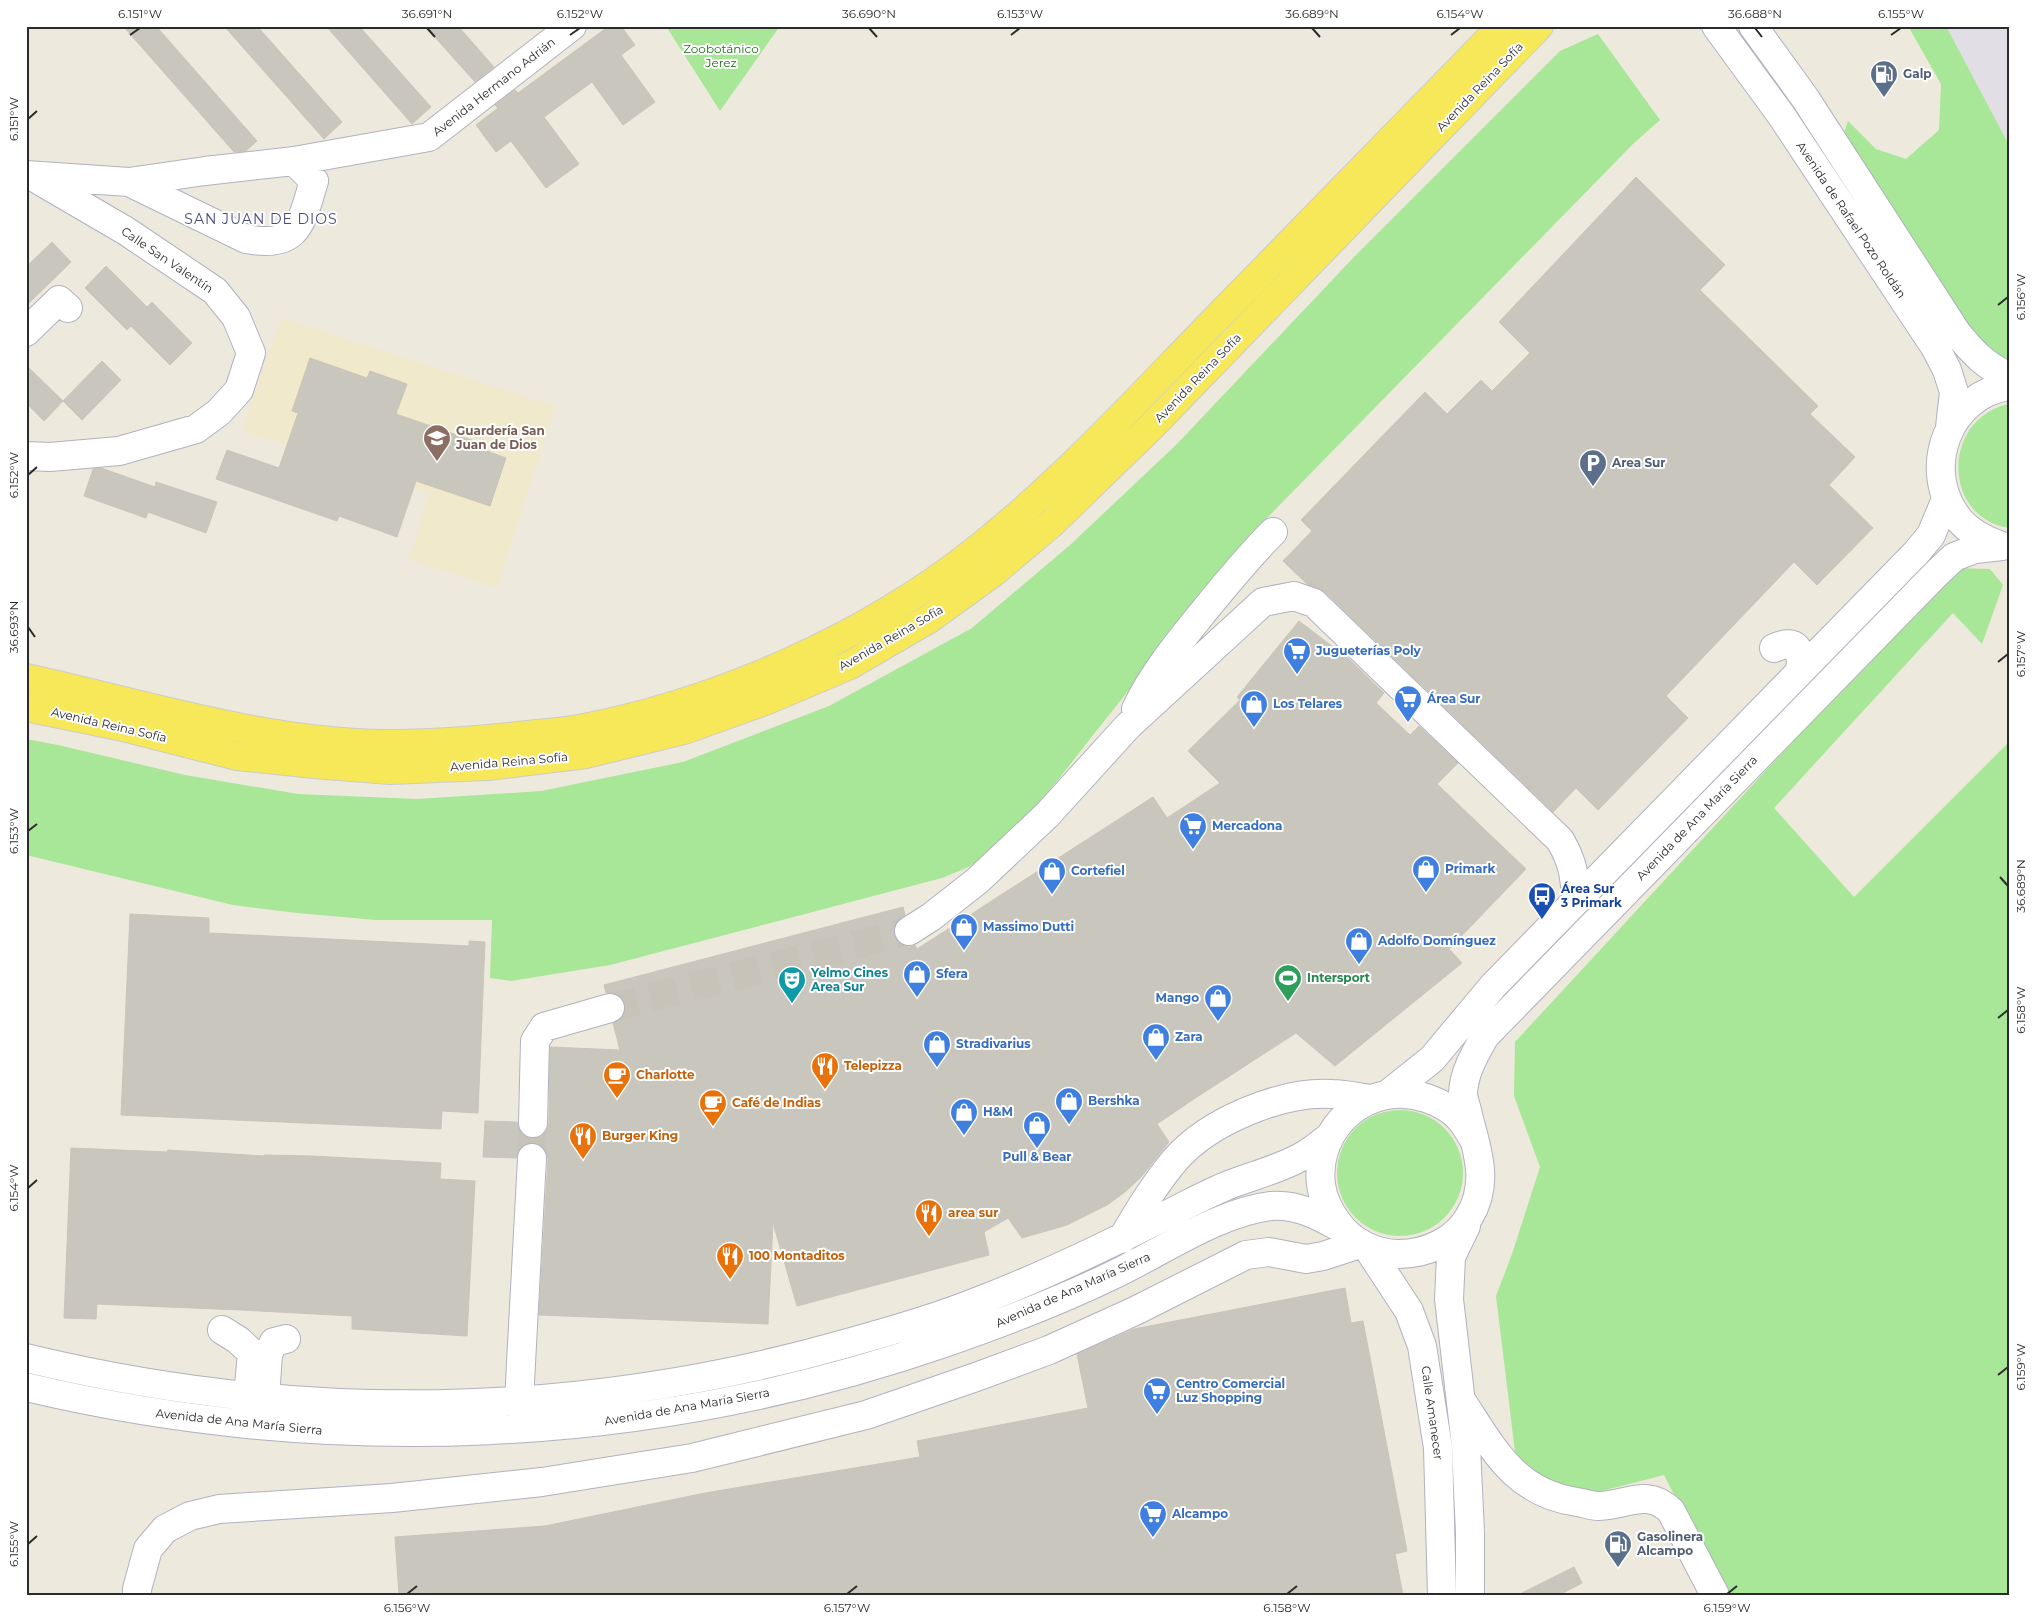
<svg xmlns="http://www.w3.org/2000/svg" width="2035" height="1621" viewBox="0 0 2035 1621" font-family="Montserrat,sans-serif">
  <rect width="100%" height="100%" fill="#eee9dd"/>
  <path fill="#e1dee6" d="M1946,26H2009V145Z"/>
  <path fill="#f0e9cc" d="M281,318L555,406L497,588L409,560L429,493L242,430Z"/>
  <path fill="#a7e797" d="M666,26H780L720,111Z
    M1908,26H1946L2009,145V367L1981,357L1842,138L1848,121L1876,149L1906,159L1939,130L1941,84Z
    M1598,34L1660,120L1633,144L1267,518C1210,586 1157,656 1101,725C1064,771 1025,828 976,862C967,869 953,873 942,878L610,965L511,981L490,978L492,920H376L297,913L233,905L26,855V739L58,745L185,775L298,794L417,799L541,791L683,762L829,706L972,628L1070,545L1177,444L1353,258L1560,51Z
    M2009,404V528C1941,517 1942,418 2009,404Z
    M1953,568L1990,569L2003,585L1982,644L1953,613L1774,808L1854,897L2009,742V1595H1725L1664,1475L1594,1493L1558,1485L1536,1476L1516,1460L1496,1296L1512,1254L1540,1167L1514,1096L1515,1042Z
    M1337 1173a63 63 0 1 1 126 0a63 63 0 1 1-126 0Z"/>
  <path fill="#c9c6bd" stroke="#c9c5b7" d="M123,26H156L257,141L246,151L234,152Z
    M224,26H257L342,122L324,139Z
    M326,26H359L431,107L412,124Z
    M425,26H458L494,67L475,82Z
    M609,26H621L635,45L621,55L655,102L623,125L592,82L544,117L579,164L546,188L511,141L496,152L476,125L498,108L495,105L515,90L518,93Z
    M1636,177L1725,265L1700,290L1818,406L1810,414L1855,457L1829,485L1873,528L1817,585L1794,562L1666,696L1688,718L1598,810L1576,788L1553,812L1325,592L1307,584L1283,561L1312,531L1301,520L1425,392L1447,414L1481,380L1492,391L1530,353L1499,322Z
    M52,242L71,262L26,306V267Z
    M106,266L147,307L152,302L192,343L170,365L131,326L127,330L85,288Z
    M310,358L367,378L370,371L407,384L396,414L477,442L476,447L506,458L490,506L416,481L397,537L339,516L337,521L216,479L227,450L279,468L298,413L292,411Z
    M102,361L121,380L82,420L63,401Z
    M26,365L63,401L44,421L26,403Z
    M101,468L155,487L156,482L217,502L206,533L148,512L146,518L84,496L93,469Z
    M1299,621L1349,659L1384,693L1376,703L1410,735L1419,726L1458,763L1437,784L1526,869L1449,949L1462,963L1335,1066L1296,1033L1197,1097L1157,1124L1169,1142L1141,1177L1125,1192L1107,1205L1067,1225L1022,1238L1008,1218L984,1232L989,1255L797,1306L773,1223L768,1324L539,1315L548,1159L546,1151L541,1145L532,1142L525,1144L519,1149L516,1158L483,1157L485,1121L517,1122L519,1130L524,1136L532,1139L540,1137L546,1132L549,1123L550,1047L620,1050L613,1023L622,1018L625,1011V1004L620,996L613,993H606L604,985L903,907L905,915L895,923L893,931L896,939L902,945L909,947L915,945L917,949L1153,797L1167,818L1220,783L1188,751L1240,700L1237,697Z
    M130,914L209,918V933L469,946V941L485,942L478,1113L442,1111L441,1129L121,1115Z
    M71,1148L167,1152L168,1150L264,1156V1155L312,1156L441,1163L440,1179L475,1181L467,1336L352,1329V1316L241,1310L97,1304L96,1319L64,1318Z
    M1345,1288L1351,1323L1363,1321L1407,1551L1395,1554L1403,1595H399L395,1537L545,1526L705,1493L920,1457L917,1441L1088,1408L1077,1354L1134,1329Z
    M1574,1567L1582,1583L1559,1595H1518Z"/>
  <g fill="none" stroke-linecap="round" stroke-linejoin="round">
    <path stroke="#c7c3b9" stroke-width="28" stroke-dasharray="28 14" stroke-linecap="butt" d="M610,1008L909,931
      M532,1158L533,1123"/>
    <g stroke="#b1b1c0" stroke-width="30">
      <path id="minor" d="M1716,26L1781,115L1935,347L1947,370L1954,392L1950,427
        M1753,26L1805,98L1957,333C1974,354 1985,365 2009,377
        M26,175L129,182L205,171L294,161L429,137L572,26
        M129,182L246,239C299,249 301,223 314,181L294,161
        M26,332L59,300L68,308
        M26,456L50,457L119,451L196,429L219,412L239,390L251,353L236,317L215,291L126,231L37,179
        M2002,546C1984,540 1966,531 1955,514C1922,466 1949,395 2009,386
        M1774,648C1797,638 1803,650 1800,671
        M1136,709C1153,673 1179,642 1204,611C1226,584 1248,557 1273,532
        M909,931L931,917L977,881L1047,815L1128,726L1263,602L1294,596L1314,603L1560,840C1573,862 1575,876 1576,901
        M1388,1094L1432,1059L1493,986L1916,553L1931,535L1946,499
        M533,1123L535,1041L544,1027L610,1008
        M1475,1142C1471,1135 1466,1126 1461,1120C1452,1109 1438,1102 1426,1098C1370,1079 1314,1126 1321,1185C1323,1199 1329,1211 1337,1222C1351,1242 1375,1254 1399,1254C1426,1254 1455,1241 1469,1217C1490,1183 1477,1150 1468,1115C1467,1108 1463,1099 1463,1093C1464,1072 1475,1054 1485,1036L1936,574L1954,557L1975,549L2002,546
        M1466,1226L1451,1257L1449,1299L1466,1446L1470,1533V1595
        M1122,1239C1138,1212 1154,1185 1175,1160C1208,1122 1280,1091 1332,1094C1344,1094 1357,1097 1369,1099
        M1367,1247L1409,1311L1422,1346L1438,1448L1442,1595
        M222,1330L238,1340L252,1353L248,1396
        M26,1358C299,1424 578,1420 848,1343C894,1330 940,1317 984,1299C1054,1272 1121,1239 1188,1204C1202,1197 1216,1190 1231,1184C1255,1175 1279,1169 1301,1157C1311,1152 1320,1144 1329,1137
        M266,1384L268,1354L274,1342L286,1339
        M26,1387C330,1459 649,1445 944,1343C1002,1323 1060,1301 1115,1274C1163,1251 1219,1212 1271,1206C1298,1204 1319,1216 1341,1228
        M520,1401V1382L532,1158
        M1463,1403C1494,1450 1515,1493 1577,1502C1584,1503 1592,1506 1599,1506C1628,1505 1647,1488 1671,1511L1715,1595
        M137,1595V1589L148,1549L165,1529L190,1516L219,1509L392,1498L542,1482L692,1458L866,1415L976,1377L1049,1350L1135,1311L1246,1255L1269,1252L1306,1259L1323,1256L1360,1244"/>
    </g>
    <g stroke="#ccc" stroke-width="30">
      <path id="major" d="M26,678C145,704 264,743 387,744C434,744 481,740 527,735C544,733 562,732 579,729C717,703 865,638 975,551C1060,484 1133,404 1208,327C1306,227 1404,127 1502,26
        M26,707L123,727L237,756L314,764L390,770L488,766L586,754L684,730L765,701L850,665L929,619L994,572L1052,523L1151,427L1539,26"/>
    </g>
    <use href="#minor" stroke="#fff" stroke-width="28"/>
    <use href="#major" stroke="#f7e859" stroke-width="28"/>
  </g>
  <path fill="none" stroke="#2b2b2b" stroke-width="2" d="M427,28L435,37M869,28L877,37M1312,28L1320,37M1755,28L1762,37M130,35L140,28M570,35L580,28M1011,35L1020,28M1451,35L1460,28M1891,35L1901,28M28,119L37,111M1998,305L2008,297M28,475L37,467M28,627L35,637M1998,662L2008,654M28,831L37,824M2000,877L2008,886M1998,1018L2008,1010M28,1188L37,1180M1998,1375L2008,1367M28,1544L37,1536M407,1594L417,1586M847,1594L857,1586M1287,1594L1297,1586M1727,1594L1737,1586"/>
  <defs>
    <g id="fuel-pin" transform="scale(1.4375)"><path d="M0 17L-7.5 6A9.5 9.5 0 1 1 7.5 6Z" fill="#5c6f8a" stroke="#fff"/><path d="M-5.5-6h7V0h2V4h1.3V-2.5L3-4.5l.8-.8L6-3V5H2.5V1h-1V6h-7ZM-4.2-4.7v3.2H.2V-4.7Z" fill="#fff"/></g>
    <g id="school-pin" transform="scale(1.4375)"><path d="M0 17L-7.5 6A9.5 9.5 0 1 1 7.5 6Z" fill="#8d6e63" stroke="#fff"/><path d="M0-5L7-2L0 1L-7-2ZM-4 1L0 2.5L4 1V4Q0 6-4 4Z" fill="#fff"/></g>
    <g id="parking-pin" transform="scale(1.4375)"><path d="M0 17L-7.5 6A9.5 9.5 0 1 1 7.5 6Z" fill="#5c6f8a" stroke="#fff"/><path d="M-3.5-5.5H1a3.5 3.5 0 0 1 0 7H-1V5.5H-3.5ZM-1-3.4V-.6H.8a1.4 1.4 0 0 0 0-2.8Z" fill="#fff"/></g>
    <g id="supermarket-pin" transform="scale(1.4375)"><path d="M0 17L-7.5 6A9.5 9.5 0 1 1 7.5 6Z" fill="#3f7fe0" stroke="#fff"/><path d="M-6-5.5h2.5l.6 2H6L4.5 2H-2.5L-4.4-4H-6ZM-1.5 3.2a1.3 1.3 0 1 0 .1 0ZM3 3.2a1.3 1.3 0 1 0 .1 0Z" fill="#fff"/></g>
    <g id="shop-pin" transform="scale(1.4375)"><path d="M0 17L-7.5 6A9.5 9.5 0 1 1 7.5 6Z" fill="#3f7fe0" stroke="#fff"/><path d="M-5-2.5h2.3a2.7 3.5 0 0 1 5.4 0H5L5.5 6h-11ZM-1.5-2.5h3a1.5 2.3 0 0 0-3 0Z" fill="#fff"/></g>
    <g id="bus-pin" transform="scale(1.4375)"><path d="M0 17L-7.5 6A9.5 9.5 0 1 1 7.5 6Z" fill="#1a4fb4" stroke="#fff"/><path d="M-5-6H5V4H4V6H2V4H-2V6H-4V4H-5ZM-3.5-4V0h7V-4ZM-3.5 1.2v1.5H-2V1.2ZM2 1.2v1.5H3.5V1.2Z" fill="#fff"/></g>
    <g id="stadium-pin" transform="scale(1.4375)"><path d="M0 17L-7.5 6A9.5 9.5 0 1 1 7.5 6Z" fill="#2e9e5b" stroke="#fff"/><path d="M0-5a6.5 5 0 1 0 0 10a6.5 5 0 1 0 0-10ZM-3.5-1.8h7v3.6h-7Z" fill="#fff"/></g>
    <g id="theatre-pin" transform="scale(1.4375)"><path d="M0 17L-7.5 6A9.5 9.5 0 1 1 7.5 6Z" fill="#0f9aa8" stroke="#fff"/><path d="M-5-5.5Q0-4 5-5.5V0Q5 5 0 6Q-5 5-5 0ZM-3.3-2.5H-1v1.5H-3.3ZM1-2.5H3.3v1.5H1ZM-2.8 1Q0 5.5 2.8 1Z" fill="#fff"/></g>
    <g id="restaurant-pin" transform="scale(1.4375)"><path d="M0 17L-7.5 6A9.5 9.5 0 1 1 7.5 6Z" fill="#e8710a" stroke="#fff"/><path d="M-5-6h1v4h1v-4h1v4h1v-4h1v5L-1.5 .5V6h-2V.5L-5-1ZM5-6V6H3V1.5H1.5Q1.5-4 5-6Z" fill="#fff"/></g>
    <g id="cafe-pin" transform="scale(1.4375)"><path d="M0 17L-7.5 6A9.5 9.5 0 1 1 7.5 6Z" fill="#e8710a" stroke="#fff"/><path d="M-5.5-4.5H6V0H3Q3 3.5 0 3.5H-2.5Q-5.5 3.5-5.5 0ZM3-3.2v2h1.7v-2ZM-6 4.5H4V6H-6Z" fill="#fff"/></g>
  </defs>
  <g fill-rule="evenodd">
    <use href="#fuel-pin" x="1884" y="74"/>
    <use href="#school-pin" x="437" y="438"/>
    <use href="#parking-pin" x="1593" y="463"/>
    <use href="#supermarket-pin" x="1297" y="651"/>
    <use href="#supermarket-pin" x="1408" y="699"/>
    <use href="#shop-pin" x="1254" y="704"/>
    <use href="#supermarket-pin" x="1193" y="826"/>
    <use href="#shop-pin" x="1426" y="869"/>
    <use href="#shop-pin" x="1052" y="871"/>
    <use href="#bus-pin" x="1542" y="896"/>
    <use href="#shop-pin" x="964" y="927"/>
    <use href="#shop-pin" x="1359" y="941"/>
    <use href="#shop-pin" x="917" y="974"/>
    <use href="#stadium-pin" x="1288" y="978"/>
    <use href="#theatre-pin" x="792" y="980"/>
    <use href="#shop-pin" x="1218" y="998"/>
    <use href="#shop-pin" x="1156" y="1037"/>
    <use href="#shop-pin" x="937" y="1044"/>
    <use href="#restaurant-pin" x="825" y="1066"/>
    <use href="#cafe-pin" x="617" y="1075"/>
    <use href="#shop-pin" x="1069" y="1101"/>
    <use href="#cafe-pin" x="713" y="1103"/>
    <use href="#shop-pin" x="964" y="1112"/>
    <use href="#shop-pin" x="1037" y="1125"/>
    <use href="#restaurant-pin" x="583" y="1136"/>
    <use href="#restaurant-pin" x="929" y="1213"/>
    <use href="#restaurant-pin" x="730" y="1256"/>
    <use href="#supermarket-pin" x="1157" y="1391"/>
    <use href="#supermarket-pin" x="1153" y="1514"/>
    <use href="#fuel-pin" x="1618" y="1544"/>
  </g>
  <g text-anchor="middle" stroke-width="4" stroke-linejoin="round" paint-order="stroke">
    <g font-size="12" fill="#1d6d17" stroke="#fff">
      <text x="721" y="53">Zoobotánico<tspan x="721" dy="14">Jerez</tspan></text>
    </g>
    <g font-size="12" font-weight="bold" fill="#4e5e75" stroke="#fff" text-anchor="start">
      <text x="1903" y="78">Galp</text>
      <text x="1612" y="467">Area Sur</text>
      <text x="1637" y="1541">Gasolinera<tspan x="1637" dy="14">Alcampo</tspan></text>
    </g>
    <g font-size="12" fill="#2b2b2b" stroke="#fff">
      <text transform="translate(494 87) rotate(-38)" y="4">Avenida Hermano Adrián</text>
      <text transform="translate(1480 87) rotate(-46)" y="4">Avenida Reina Sofía</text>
      <text transform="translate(1851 220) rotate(56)" y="4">Avenida de Rafael Pozo Roldán</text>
      <text transform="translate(167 260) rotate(34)" y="4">Calle San Valentín</text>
      <text transform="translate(1198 378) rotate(-46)" y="4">Avenida Reina Sofía</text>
      <text transform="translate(891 638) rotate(-30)" y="4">Avenida Reina Sofía</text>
      <text transform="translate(109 725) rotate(13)" y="4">Avenida Reina Sofía</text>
      <text transform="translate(509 762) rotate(-5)" y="4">Avenida Reina Sofía</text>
      <text transform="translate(1697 818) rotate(-46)" y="4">Avenida de Ana María Sierra</text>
      <text transform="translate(1073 1290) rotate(-24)" y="4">Avenida de Ana María Sierra</text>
      <text transform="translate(687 1407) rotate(-10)" y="4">Avenida de Ana María Sierra</text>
      <text transform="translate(1432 1413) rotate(82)" y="4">Calle Amanecer</text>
      <text transform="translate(239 1422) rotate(6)" y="4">Avenida de Ana María Sierra</text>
    </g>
    <g font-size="12" font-weight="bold" fill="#785e54" stroke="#fff" text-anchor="start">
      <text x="456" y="435">Guardería San<tspan x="456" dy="14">Juan de Dios</tspan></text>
    </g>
    <g font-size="12" font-weight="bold" fill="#366cbe" stroke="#fff" text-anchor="start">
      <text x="1316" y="655">Jugueterías Poly</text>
      <text x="1427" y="703">Área Sur</text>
      <text x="1273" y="708">Los Telares</text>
      <text x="1212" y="830">Mercadona</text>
      <text x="1445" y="873">Primark</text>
      <text x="1071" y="875">Cortefiel</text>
      <text x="983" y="931">Massimo Dutti</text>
      <text x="1378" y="945">Adolfo Domínguez</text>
      <text x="936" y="978">Sfera</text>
      <text x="1199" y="1002" text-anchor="end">Mango</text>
      <text x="1175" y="1041">Zara</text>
      <text x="956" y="1048">Stradivarius</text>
      <text x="1088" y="1105">Bershka</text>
      <text x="983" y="1116">H&amp;M</text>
      <text x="1037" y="1161" text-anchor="middle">Pull &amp; Bear</text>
      <text x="1176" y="1388">Centro Comercial<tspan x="1176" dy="14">Luz Shopping</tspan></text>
      <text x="1172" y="1518">Alcampo</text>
    </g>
    <g font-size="12" font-weight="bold" fill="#164399" stroke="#fff" text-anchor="start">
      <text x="1561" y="893">Área Sur<tspan x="1561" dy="14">3 Primark</tspan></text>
    </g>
    <g font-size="12" font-weight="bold" fill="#0d838f" stroke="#fff" text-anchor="start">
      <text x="811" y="977">Yelmo Cines<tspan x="811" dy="14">Area Sur</tspan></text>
    </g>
    <g font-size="12" font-weight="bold" fill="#27864d" stroke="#fff" text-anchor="start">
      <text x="1307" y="982">Intersport</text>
    </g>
    <g font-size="12" font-weight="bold" fill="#c56008" stroke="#fff" text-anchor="start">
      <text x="844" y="1070">Telepizza</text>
      <text x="636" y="1079">Charlotte</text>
      <text x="732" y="1107">Café de Indias</text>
      <text x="602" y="1140">Burger King</text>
      <text x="948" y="1217">area sur</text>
      <text x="749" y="1260">100 Montaditos</text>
    </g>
    <g font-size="14" letter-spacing="1" fill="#494b7f" stroke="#fff">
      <text x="261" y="224">SAN JUAN DE DIOS</text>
    </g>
  </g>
  <rect width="2035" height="1621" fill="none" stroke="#ffffff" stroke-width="55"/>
  <rect x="28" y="28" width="1980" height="1566" fill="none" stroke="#2b2b2b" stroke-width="2"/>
  <g font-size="12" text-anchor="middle" fill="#2b2b2b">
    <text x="140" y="18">6.151°W</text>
    <text x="427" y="18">36.691°N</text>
    <text x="580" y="18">6.152°W</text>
    <text x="869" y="18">36.690°N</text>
    <text x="1020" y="18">6.153°W</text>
    <text x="1312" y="18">36.689°N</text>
    <text x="1460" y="18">6.154°W</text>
    <text x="1755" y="18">36.688°N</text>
    <text x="1901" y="18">6.155°W</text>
    <text transform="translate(14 119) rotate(-90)" y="4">6.151°W</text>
    <text transform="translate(2021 297) rotate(-90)" y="4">6.156°W</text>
    <text transform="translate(14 475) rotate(-90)" y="4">6.152°W</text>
    <text transform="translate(14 627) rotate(-90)" y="4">36.693°N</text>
    <text transform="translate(2021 654) rotate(-90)" y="4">6.157°W</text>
    <text transform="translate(14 831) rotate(-90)" y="4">6.153°W</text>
    <text transform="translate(2021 886) rotate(-90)" y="4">36.689°N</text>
    <text transform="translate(2021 1010) rotate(-90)" y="4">6.158°W</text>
    <text transform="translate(14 1188) rotate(-90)" y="4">6.154°W</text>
    <text transform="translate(2021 1367) rotate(-90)" y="4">6.159°W</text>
    <text transform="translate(14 1544) rotate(-90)" y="4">6.155°W</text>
    <text x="407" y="1612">6.156°W</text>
    <text x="847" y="1612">6.157°W</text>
    <text x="1287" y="1612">6.158°W</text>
    <text x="1727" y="1612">6.159°W</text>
  </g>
</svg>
